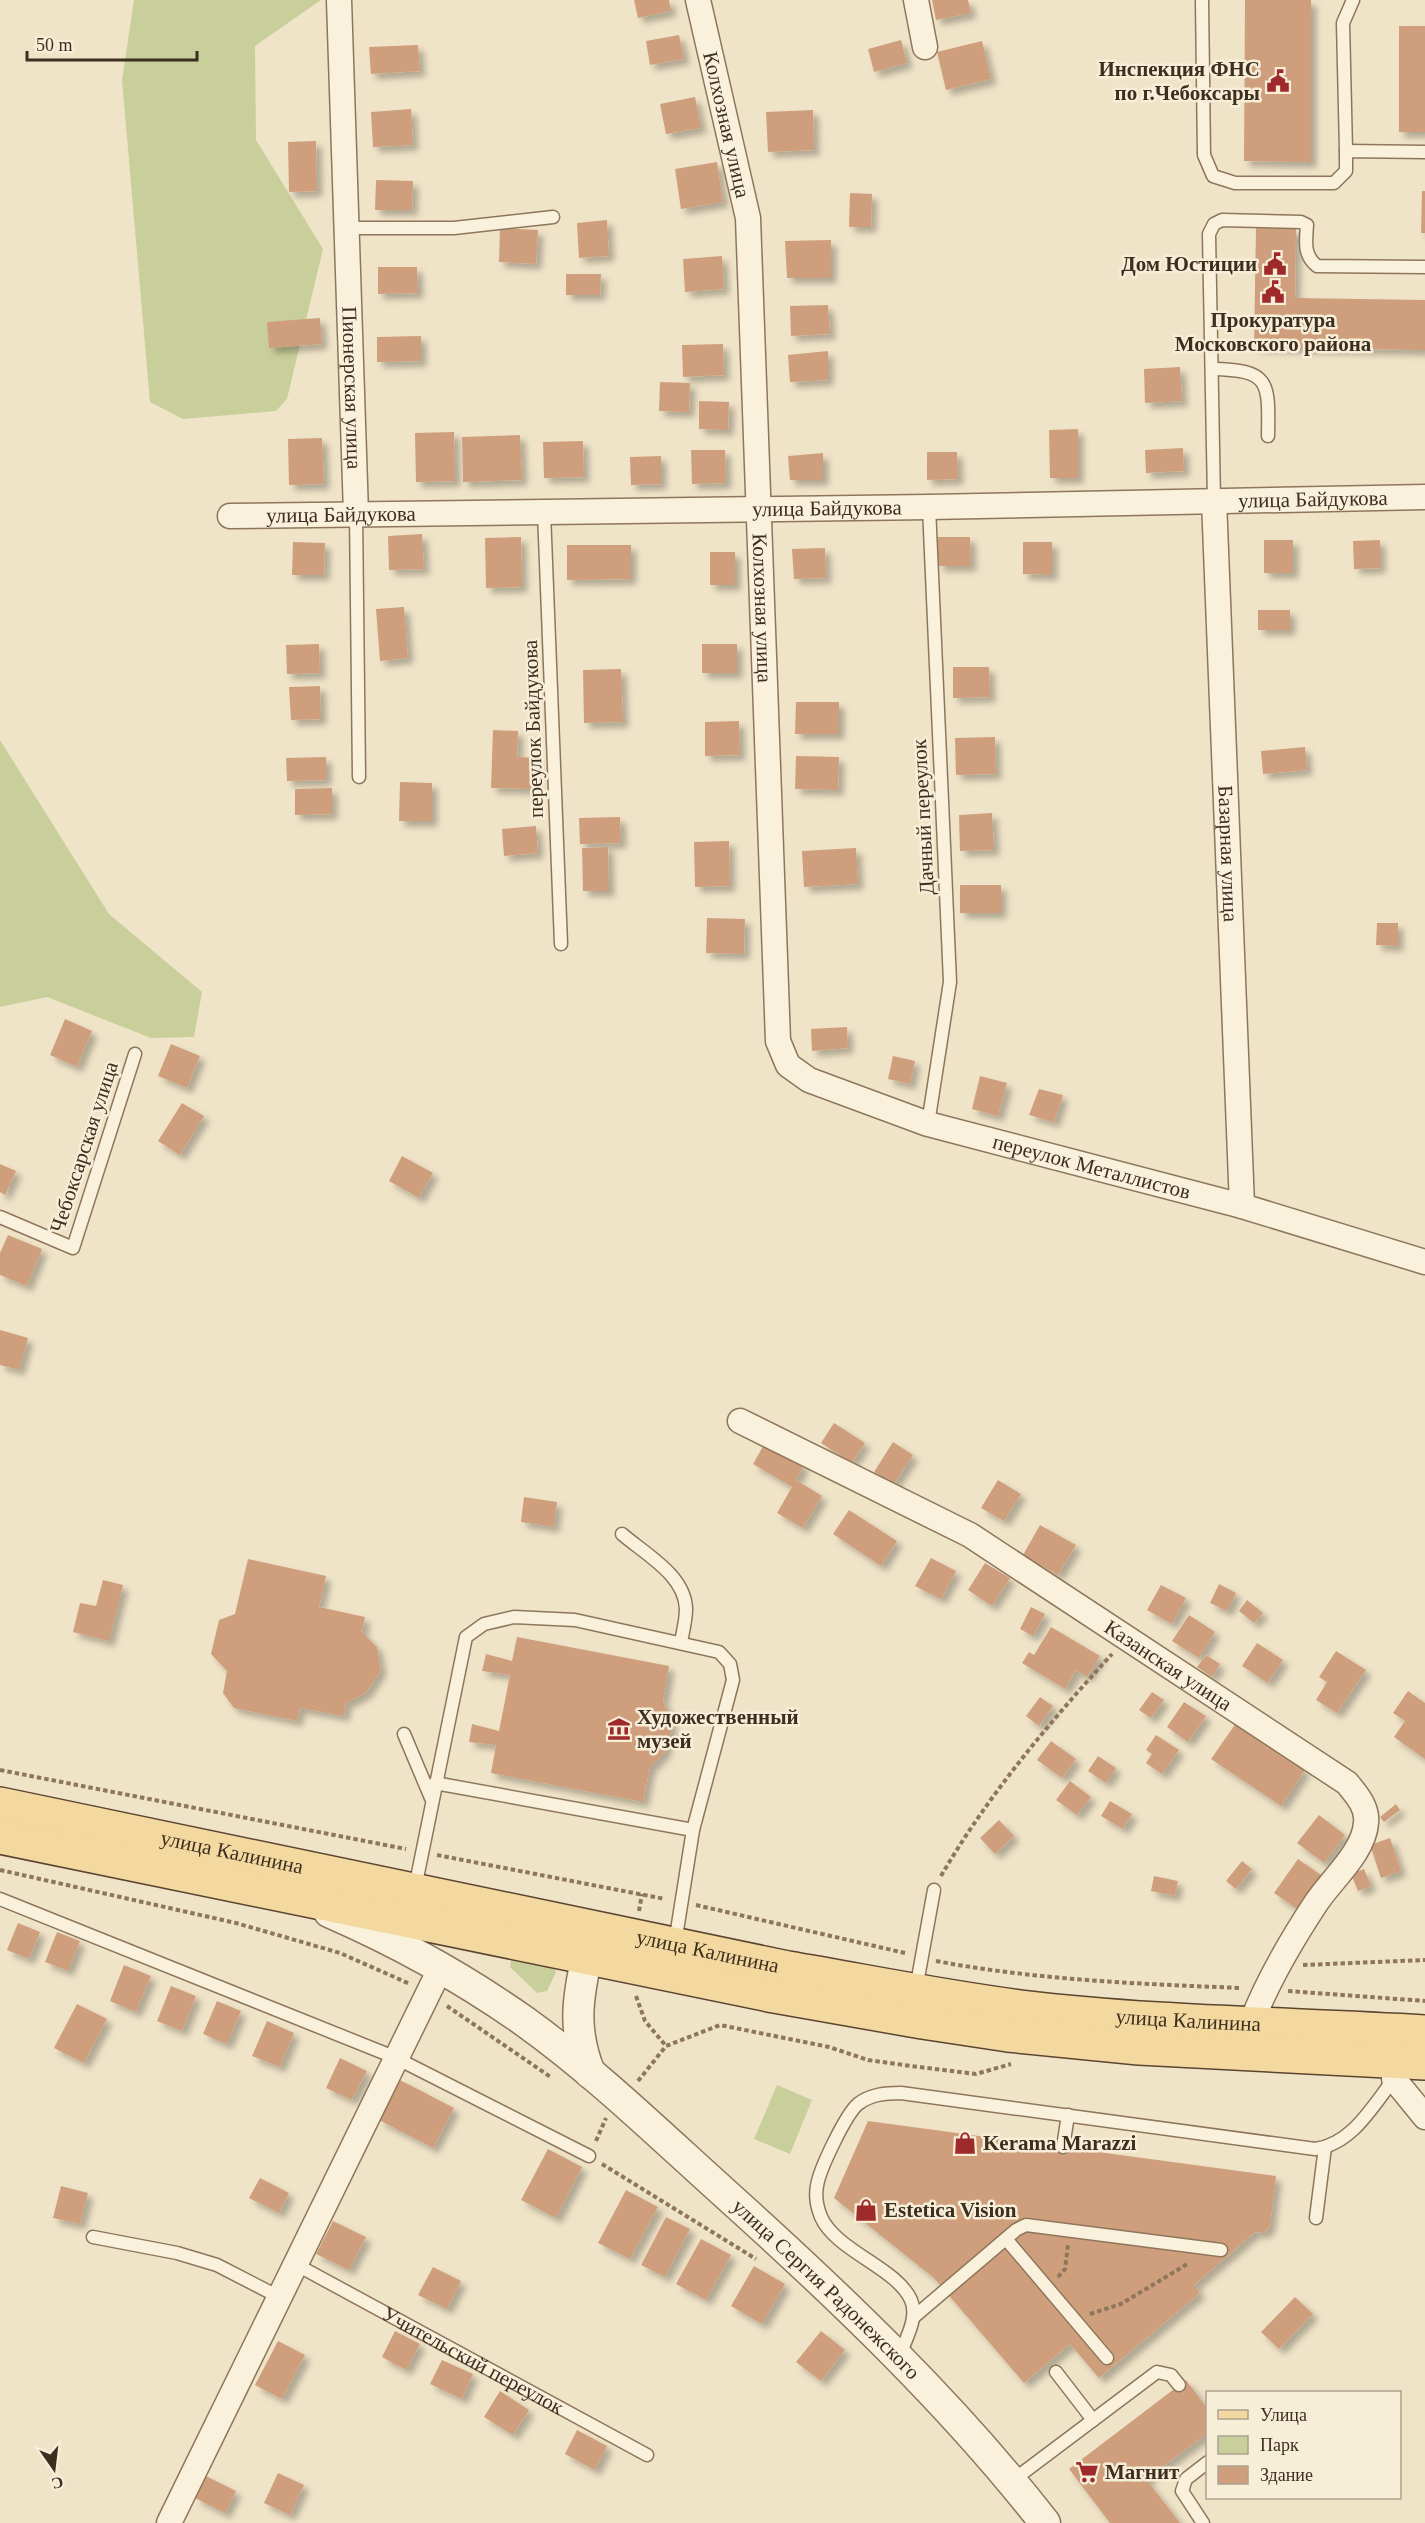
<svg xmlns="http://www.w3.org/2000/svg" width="1425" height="2523" viewBox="0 0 1425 2523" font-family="Georgia,serif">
  <defs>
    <filter id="shadow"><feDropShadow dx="5.5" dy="5.5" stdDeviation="3" flood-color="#0004"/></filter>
  </defs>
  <rect width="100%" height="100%" fill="#f0e4c8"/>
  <path fill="#c9cf9b" d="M134,0H321L255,46L256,140L323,249L287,399L276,411L183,419L150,402L122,80Z
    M0,740L109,914L202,992L194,1037L151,1038L47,997L0,1007Z
    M516,1956L553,1965L556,1972L547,1991L537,1993L510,1967L511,1961Z
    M777,2085L812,2100L790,2154L754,2139Z"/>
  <path fill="#cf9f7d" filter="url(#shadow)" d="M634,0H669L671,11L638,18Z
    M932,0H968L971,13L936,20Z
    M1245,0H1311V162L1244,161Z
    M1399,26H1425V132H1399Z
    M679,35L684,59L650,65L646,41Z
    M901,40L907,63L874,72L868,49Z
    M982,41L991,79L946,90L937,52Z
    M418,45L420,71L371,74L369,47Z
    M695,97L701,128L666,134L660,104Z
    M411,109L413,145L373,147L371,112Z
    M813,110L814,150L768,152L766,112Z
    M316,141L317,191L289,192L288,142Z
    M717,162L723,202L681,209L675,169Z
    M376,180L413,181L412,210H375Z
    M1422,191H1425V233H1421Z
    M850,193L872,194L871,227H849Z
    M607,220L609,256L579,258L577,223Z
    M500,228L538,230L536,264L499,262Z
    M1256,228L1296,229L1295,298L1425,300V350L1254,347Z
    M831,240V278H787L785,241Z
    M722,256L724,289L685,292L683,259Z
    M378,267H417L418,293L378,294Z
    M566,274H601L600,295H566Z
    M828,305L830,334L791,336L790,306Z
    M320,318L322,344L269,348L267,322Z
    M421,336V361L377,362V337Z
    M723,344L724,375L683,377L682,345Z
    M828,351V380L790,382L788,355Z
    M1180,367L1182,401L1145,403L1144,369Z
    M660,382L690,383L689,412L659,411Z
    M699,401L729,402L728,430L699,429Z
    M1078,429V478H1050L1049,430Z
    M454,432L455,481L416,482L415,433Z
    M520,435L522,480L463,482L462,437Z
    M322,438L324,484L289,485L288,439Z
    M583,441L584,477L544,478L543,442Z
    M1183,448L1184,471L1146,473L1145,450Z
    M691,450H725L726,483L692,484Z
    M927,452H957L958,479L927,480Z
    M823,453V480H790L788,456Z
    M661,456V484L631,485L630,457Z
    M422,534L424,569L389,570L388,536Z
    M521,537L522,587L486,588L485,538Z
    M938,537H970L971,566H938Z
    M1264,540H1293V573H1264Z
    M1380,540V568L1354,569L1353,541Z
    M293,542L325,543L324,575H292Z
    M1023,542H1052V575L1023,574Z
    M567,545H631V579L567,580Z
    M825,548L826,578L794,579L792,549Z
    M710,552H735V585H710Z
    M404,607L408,658L380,661L376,609Z
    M1258,610H1290V630H1258Z
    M319,644L320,673L287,674L286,645Z
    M702,644H737V673H702Z
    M953,667H989L990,697L953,698Z
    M621,669L623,722L584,723L583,670Z
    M320,686L321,719L291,720L289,687Z
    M796,702H839V734H795Z
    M739,721L740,755L705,756V722Z
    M493,730L518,731L517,757L536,758L535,789L491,788Z
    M995,737L996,774L956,775L955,738Z
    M1305,747L1307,770L1263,774L1261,751Z
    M796,756L839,757L838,790L795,789Z
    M326,757V780L287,781L286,758Z
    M400,782L432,783V821H399Z
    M332,788V814L295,815V789Z
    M992,813L994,850L960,851L959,815Z
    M620,817L621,843L580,844L579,818Z
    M536,826L538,853L504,856L502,829Z
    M729,841L730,886L695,887L694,842Z
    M608,847L609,891H583L582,848Z
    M856,848L858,884L804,887L802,851Z
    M960,885H1001V913H960Z
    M707,918L745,919L744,954L706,953Z
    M1377,923H1398V946L1376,945Z
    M65,1019L92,1031L77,1067L50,1055Z
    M847,1027L848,1048L812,1051L811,1029Z
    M171,1044L200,1056L187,1088L158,1076Z
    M893,1056L915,1061L910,1084L888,1079Z
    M980,1076L1007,1083L998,1116L972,1109Z
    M1039,1089L1063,1095L1054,1122L1029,1115Z
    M182,1103L204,1116L180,1155L158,1141Z
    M402,1156L433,1173L419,1198L389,1181Z
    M0,1164L16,1171L5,1195L0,1192Z
    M8,1235L42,1249L27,1286L0,1275V1253Z
    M0,1330L28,1338L19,1370L0,1365Z
    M834,1423L865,1443L852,1463L821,1443Z
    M893,1442L913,1455L894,1484L874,1472Z
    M765,1443L804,1465L792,1487L753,1464Z
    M796,1480L822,1496L803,1528L777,1513Z
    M998,1480L1021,1494L1004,1521L981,1508Z
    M524,1497L557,1502L554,1527L521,1522Z
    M849,1510L897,1541L881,1566L833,1534Z
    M1040,1525L1076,1545L1058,1575L1023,1555Z
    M931,1558L956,1571L941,1599L915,1586Z
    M248,1559L326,1576L319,1607L365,1617L362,1632L377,1647L381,1670L366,1693L346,1703L344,1716L300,1708L297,1721L234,1708L223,1693L227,1671L211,1654L219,1620L235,1614Z
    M985,1563L1010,1578L992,1606L968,1590Z
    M103,1580L123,1585L109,1641L73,1632L80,1603L96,1606Z
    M1219,1584L1236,1593L1227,1611L1210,1603Z
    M1161,1585L1186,1598L1172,1624L1147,1610Z
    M1247,1600L1263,1613L1254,1623L1239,1611Z
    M1031,1607L1045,1614L1033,1636L1020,1629Z
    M1189,1615L1215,1632L1199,1658L1172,1641Z
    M1051,1627L1100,1656L1087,1677L1076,1670L1065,1689L1022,1663L1029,1652L1034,1655Z
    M517,1637L669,1666L663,1701L671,1719V1731L664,1753L650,1767L643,1802L491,1773L496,1745L469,1742L472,1724L499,1731L510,1675L482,1671L486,1654L512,1661Z
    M1257,1643L1283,1660L1268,1683L1242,1666Z
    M1336,1651L1366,1670L1337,1713L1316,1700L1327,1682L1319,1677Z
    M1206,1655L1220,1664L1212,1677L1197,1667Z
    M1408,1691L1425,1703V1759L1394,1737L1405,1721L1393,1713Z
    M1152,1692L1164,1700L1151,1718L1139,1710Z
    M1040,1697L1053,1706L1039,1726L1026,1716Z
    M1184,1702L1206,1716L1188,1742L1167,1727Z
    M1236,1723L1305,1770L1281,1806L1211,1759Z
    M1156,1735L1179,1750L1162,1774L1146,1763L1152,1754L1146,1750Z
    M1051,1741L1076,1759L1062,1778L1037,1760Z
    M1098,1756L1116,1768L1106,1783L1088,1771Z
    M1070,1781L1091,1797L1077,1815L1056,1800Z
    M1110,1801L1132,1814L1123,1829L1101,1816Z
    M1396,1804L1400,1810L1384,1822L1380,1817Z
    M1319,1815L1345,1835L1324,1863L1297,1843Z
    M999,1820L1014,1836L995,1854L980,1838Z
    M1390,1838L1401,1871L1381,1878L1370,1845Z
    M1298,1859L1321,1875L1297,1909L1274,1893Z
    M1242,1861L1252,1869L1236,1889L1226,1881Z
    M1364,1869L1371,1886L1358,1891L1351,1874Z
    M1154,1876L1178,1881L1175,1896L1151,1891Z
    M18,1923L40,1932L29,1959L7,1950Z
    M57,1932L80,1941L68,1971L45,1962Z
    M124,1965L151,1976L136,2012L110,2001Z
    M171,1986L196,1996L182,2031L157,2021Z
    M217,2001L241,2011L227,2044L203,2034Z
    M77,2004L107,2019L84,2063L54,2048Z
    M267,2021L294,2033L280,2067L252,2056Z
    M340,2058L367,2071L352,2100L326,2088Z
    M400,2080L454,2108L433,2148L379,2120Z
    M868,2121L1276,2176L1270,2226L1264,2233L1255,2232L1194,2285L1200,2293L1099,2378L1070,2344L1024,2383L934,2278L834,2198Z
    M548,2149L582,2167L556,2218L521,2200Z
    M260,2178L289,2193L279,2213L249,2198Z
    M61,2186L88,2193L80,2224L53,2218Z
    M626,2190L658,2207L630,2259L598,2243Z
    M666,2217L690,2229L665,2277L641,2265Z
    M333,2221L366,2237L349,2270L316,2254Z
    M701,2239L731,2255L706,2300L676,2284Z
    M754,2266L785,2284L762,2324L731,2306Z
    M433,2267L461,2281L447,2309L418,2295Z
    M1295,2297L1313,2314L1279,2349L1261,2332Z
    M395,2331L420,2344L406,2370L382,2357Z
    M821,2331L845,2350L821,2381L796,2362Z
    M278,2341L305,2355L282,2399L255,2385Z
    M442,2360L473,2374L462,2399L430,2384Z
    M1186,2380L1208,2409V2433L1146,2479L1180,2523H1110L1069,2469Z
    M500,2391L529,2410L513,2435L484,2417Z
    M577,2430L607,2446L595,2470L565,2454Z
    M278,2473L304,2485L290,2515L264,2503Z
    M206,2476L236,2491L225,2513L195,2498Z"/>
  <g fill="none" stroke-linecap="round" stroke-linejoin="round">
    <g stroke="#8d765c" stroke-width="15">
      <g id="service">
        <path d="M1202,0L1204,155L1213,176L1235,183H1334L1346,171V151L1425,152"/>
        <path d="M1346,151L1343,23L1353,0"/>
        <path d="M347,228H454L553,217"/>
        <path d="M1212,369C1270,370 1269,381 1268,436"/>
        <path d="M1214,500L1209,234L1214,224L1222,220L1301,222L1307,225C1306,241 1303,255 1317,266L1425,267"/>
        <path d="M544,512L561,944"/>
        <path d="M356,514L359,777"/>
        <path d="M928,1124L950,982L929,507"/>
        <path d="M0,1217L73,1248L135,1054"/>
        <path d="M622,1534C645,1554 685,1575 686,1609C686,1620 683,1631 681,1642"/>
        <path d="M404,1734L431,1798"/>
        <path d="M435,1783L693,1830"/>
        <path d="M415,1888L466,1637L484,1624L514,1617L575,1620L719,1652L730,1664L733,1680L693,1830L675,1943"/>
        <path d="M0,1899L394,2057L589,2156"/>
        <path d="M916,1989L934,1890"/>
        <path d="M1063,2147L1068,2115"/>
        <path d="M1316,2218L1325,2147"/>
        <path d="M93,2237L177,2253L217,2265L281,2298"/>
        <path d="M1006,2239L1107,2358"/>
        <path id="s1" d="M297,2265L647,2455"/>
        <path d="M915,2316L1016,2230L1026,2225L1221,2250"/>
        <path d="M899,2357C905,2340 919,2318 911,2300C897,2268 836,2251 821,2217C817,2207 815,2196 817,2186C819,2170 846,2114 858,2104C871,2094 886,2093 901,2093L1315,2149C1352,2144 1372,2107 1394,2079"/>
        <path d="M1056,2372L1093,2420"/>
        <path d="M1012,2481L1157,2372L1171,2375L1179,2385"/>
        <path d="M1203,2523L1182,2491L1186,2479L1208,2462"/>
      </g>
    </g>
    <g stroke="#8d765c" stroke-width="27">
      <g id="minor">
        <path id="s2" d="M339,0L356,514"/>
        <path id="s3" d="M698,0L748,218L778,1041L788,1065L809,1080L928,1124L1242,1206L1425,1262"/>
        <path d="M916,0L925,47"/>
        <path id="s4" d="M1214,500L1242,1206"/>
        <path id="s5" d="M230,516L929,507L1425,497"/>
        <path id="s6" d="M740,1421L970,1535L1347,1783C1356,1794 1368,1807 1366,1823C1364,1852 1332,1879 1316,1903C1291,1941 1267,1981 1251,2024"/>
        <path d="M1395,2063L1394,2079L1425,2117"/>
        <path d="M169,2523L441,1967"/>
      </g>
    </g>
    <g stroke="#8d765c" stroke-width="33">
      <g id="tertiary">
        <path id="s7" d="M329,1912C398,1942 463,1978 524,2021C598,2074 663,2138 730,2198C842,2299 953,2405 1045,2523"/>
        <path d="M587,1956C577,2000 573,2031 590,2073"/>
      </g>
    </g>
    <g stroke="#5b4430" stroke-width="36">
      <g id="primary">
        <path id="s8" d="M0,1804L788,1968C865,1981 943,1997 1021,2007C1155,2023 1291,2024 1425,2032"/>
        <path d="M0,1837L774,1996L922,2022L1008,2035L1139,2048L1425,2063"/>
      </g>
    </g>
    <path stroke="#8d765c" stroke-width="4" stroke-dasharray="4.5 3" stroke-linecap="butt" d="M0,1770L406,1849
      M437,1855L665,1899
      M0,1870L236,1923L340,1953L410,1984
      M941,1876C988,1795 1049,1723 1112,1654
      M696,1905L905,1953
      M639,1911L642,1894
      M936,1961C1037,1980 1139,1984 1242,1988
      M1303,1965L1425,1960
      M1288,1991L1425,2001
      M636,1996L645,2021L666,2046
      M447,2006L552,2078
      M638,2081L666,2046L720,2025L829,2047L868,2060L911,2066L976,2074L1011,2064
      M596,2141L606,2118
      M602,2164L756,2259
      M1058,2277L1065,2269L1068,2245
      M1090,2314L1121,2304L1189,2263"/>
    <use href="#service" stroke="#faf1dc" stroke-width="12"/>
    <use href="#minor" stroke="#faf1dc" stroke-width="24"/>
    <use href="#tertiary" stroke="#faf1dc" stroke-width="30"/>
    <use href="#primary" stroke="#f3d9a0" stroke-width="33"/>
  </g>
  <defs>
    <g id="civic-bare" transform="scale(1.8)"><path d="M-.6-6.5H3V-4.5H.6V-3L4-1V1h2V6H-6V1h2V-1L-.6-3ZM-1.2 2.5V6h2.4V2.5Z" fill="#9e2a2b" stroke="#f7eed8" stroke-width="2.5" paint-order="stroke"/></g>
    <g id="museum-bare" transform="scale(1.8)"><path d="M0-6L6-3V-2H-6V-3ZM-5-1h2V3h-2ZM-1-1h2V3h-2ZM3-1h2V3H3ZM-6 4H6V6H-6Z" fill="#9e2a2b" stroke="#f7eed8" stroke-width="2.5" paint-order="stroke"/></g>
    <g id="shop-bare" transform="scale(1.8)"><path d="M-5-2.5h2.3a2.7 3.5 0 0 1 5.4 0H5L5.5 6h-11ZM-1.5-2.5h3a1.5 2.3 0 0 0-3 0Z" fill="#9e2a2b" stroke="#f7eed8" stroke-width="2.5" paint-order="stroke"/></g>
    <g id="supermarket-bare" transform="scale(1.8)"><path d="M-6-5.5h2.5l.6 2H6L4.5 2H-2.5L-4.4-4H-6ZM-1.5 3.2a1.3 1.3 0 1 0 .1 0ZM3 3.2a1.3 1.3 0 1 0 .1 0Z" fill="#9e2a2b" stroke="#f7eed8" stroke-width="2.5" paint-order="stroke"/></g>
  </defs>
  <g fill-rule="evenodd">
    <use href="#civic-bare" x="1278" y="81"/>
    <use href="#civic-bare" x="1275" y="264"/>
    <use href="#civic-bare" x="1273" y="292"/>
    <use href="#museum-bare" x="619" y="1729"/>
    <use href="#shop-bare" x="965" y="2143"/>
    <use href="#shop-bare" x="866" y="2210"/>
    <use href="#supermarket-bare" x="1087" y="2472"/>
  </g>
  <g text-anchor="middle" stroke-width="5" stroke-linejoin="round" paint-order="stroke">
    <g font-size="21" font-weight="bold" fill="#3d2e20" stroke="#f7eed8" text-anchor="start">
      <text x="1260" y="76" text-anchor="end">Инспекция ФНС<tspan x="1260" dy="24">по г.Чебоксары</tspan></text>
      <text x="1257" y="271" text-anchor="end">Дом Юстиции</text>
      <text x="1273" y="327" text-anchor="middle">Прокуратура<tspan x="1273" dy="24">Московского района</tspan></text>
      <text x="637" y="1724">Художественный<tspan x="637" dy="24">музей</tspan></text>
      <text x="983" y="2150">Kerama Marazzi</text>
      <text x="884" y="2217">Estetica Vision</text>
      <text x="1105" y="2479">Магнит</text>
    </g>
    <g font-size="21" fill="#3d2e20" stroke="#f7eed8">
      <text dy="7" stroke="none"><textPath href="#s3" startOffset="128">Колхозная улица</textPath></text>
      <text dy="7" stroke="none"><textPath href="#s2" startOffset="388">Пионерская улица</textPath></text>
      <text dy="7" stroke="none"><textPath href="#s5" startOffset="1083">улица Байдукова</textPath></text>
      <text dy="7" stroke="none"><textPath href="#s5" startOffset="597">улица Байдукова</textPath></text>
      <text dy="7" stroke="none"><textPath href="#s5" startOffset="111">улица Байдукова</textPath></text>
      <text dy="7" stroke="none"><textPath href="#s3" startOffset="614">Колхозная улица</textPath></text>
      <text transform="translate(533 729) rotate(-92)" y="7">переулок Байдукова</text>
      <text transform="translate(923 817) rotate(-93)" y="7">Дачный переулок</text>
      <text dy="7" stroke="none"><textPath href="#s4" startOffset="354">Базарная улица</textPath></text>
      <text transform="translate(84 1147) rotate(-72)" y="7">Чебоксарская улица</text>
      <text dy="7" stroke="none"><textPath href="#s3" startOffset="1395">переулок Металлистов</textPath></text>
      <text dy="7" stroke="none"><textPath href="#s6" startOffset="494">Казанская улица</textPath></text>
      <text dy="7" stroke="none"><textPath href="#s8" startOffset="237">улица Калинина</textPath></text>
      <text dy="7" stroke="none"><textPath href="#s8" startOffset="723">улица Калинина</textPath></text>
      <text dy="7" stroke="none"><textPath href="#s8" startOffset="1209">улица Калинина</textPath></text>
      <text dy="7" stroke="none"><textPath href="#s7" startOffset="628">улица Сергия Радонежского</textPath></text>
      <text dy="7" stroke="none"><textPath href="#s1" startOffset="200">Учительский переулок</textPath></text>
    </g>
  </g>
  <rect x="1206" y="2391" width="195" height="108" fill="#f7eed8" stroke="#ada18e" stroke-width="1.5"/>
  <rect x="1218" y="2410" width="30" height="9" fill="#f3d9a0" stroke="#ada18e" stroke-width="1.5"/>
  <text x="1260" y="2421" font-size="18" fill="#3d2e20">Улица</text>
  <rect x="1218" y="2436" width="30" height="18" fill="#c9cf9b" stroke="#ada18e" stroke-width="1.5"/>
  <text x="1260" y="2451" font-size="18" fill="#3d2e20">Парк</text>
  <rect x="1218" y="2466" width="30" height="18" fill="#cf9f7d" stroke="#ada18e" stroke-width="1.5"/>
  <text x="1260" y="2481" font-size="18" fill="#3d2e20">Здание</text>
  <g transform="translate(54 2469) rotate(166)" stroke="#f7eed8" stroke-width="4.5" paint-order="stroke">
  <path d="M0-4.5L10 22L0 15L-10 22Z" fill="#3d2e20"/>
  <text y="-9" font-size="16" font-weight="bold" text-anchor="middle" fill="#3d2e20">С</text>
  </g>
  <path d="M27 51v9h170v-9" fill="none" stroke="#3d2e20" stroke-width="3"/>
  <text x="36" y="51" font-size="18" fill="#3d2e20" stroke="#f7eed8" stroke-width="4.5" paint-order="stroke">50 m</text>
</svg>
